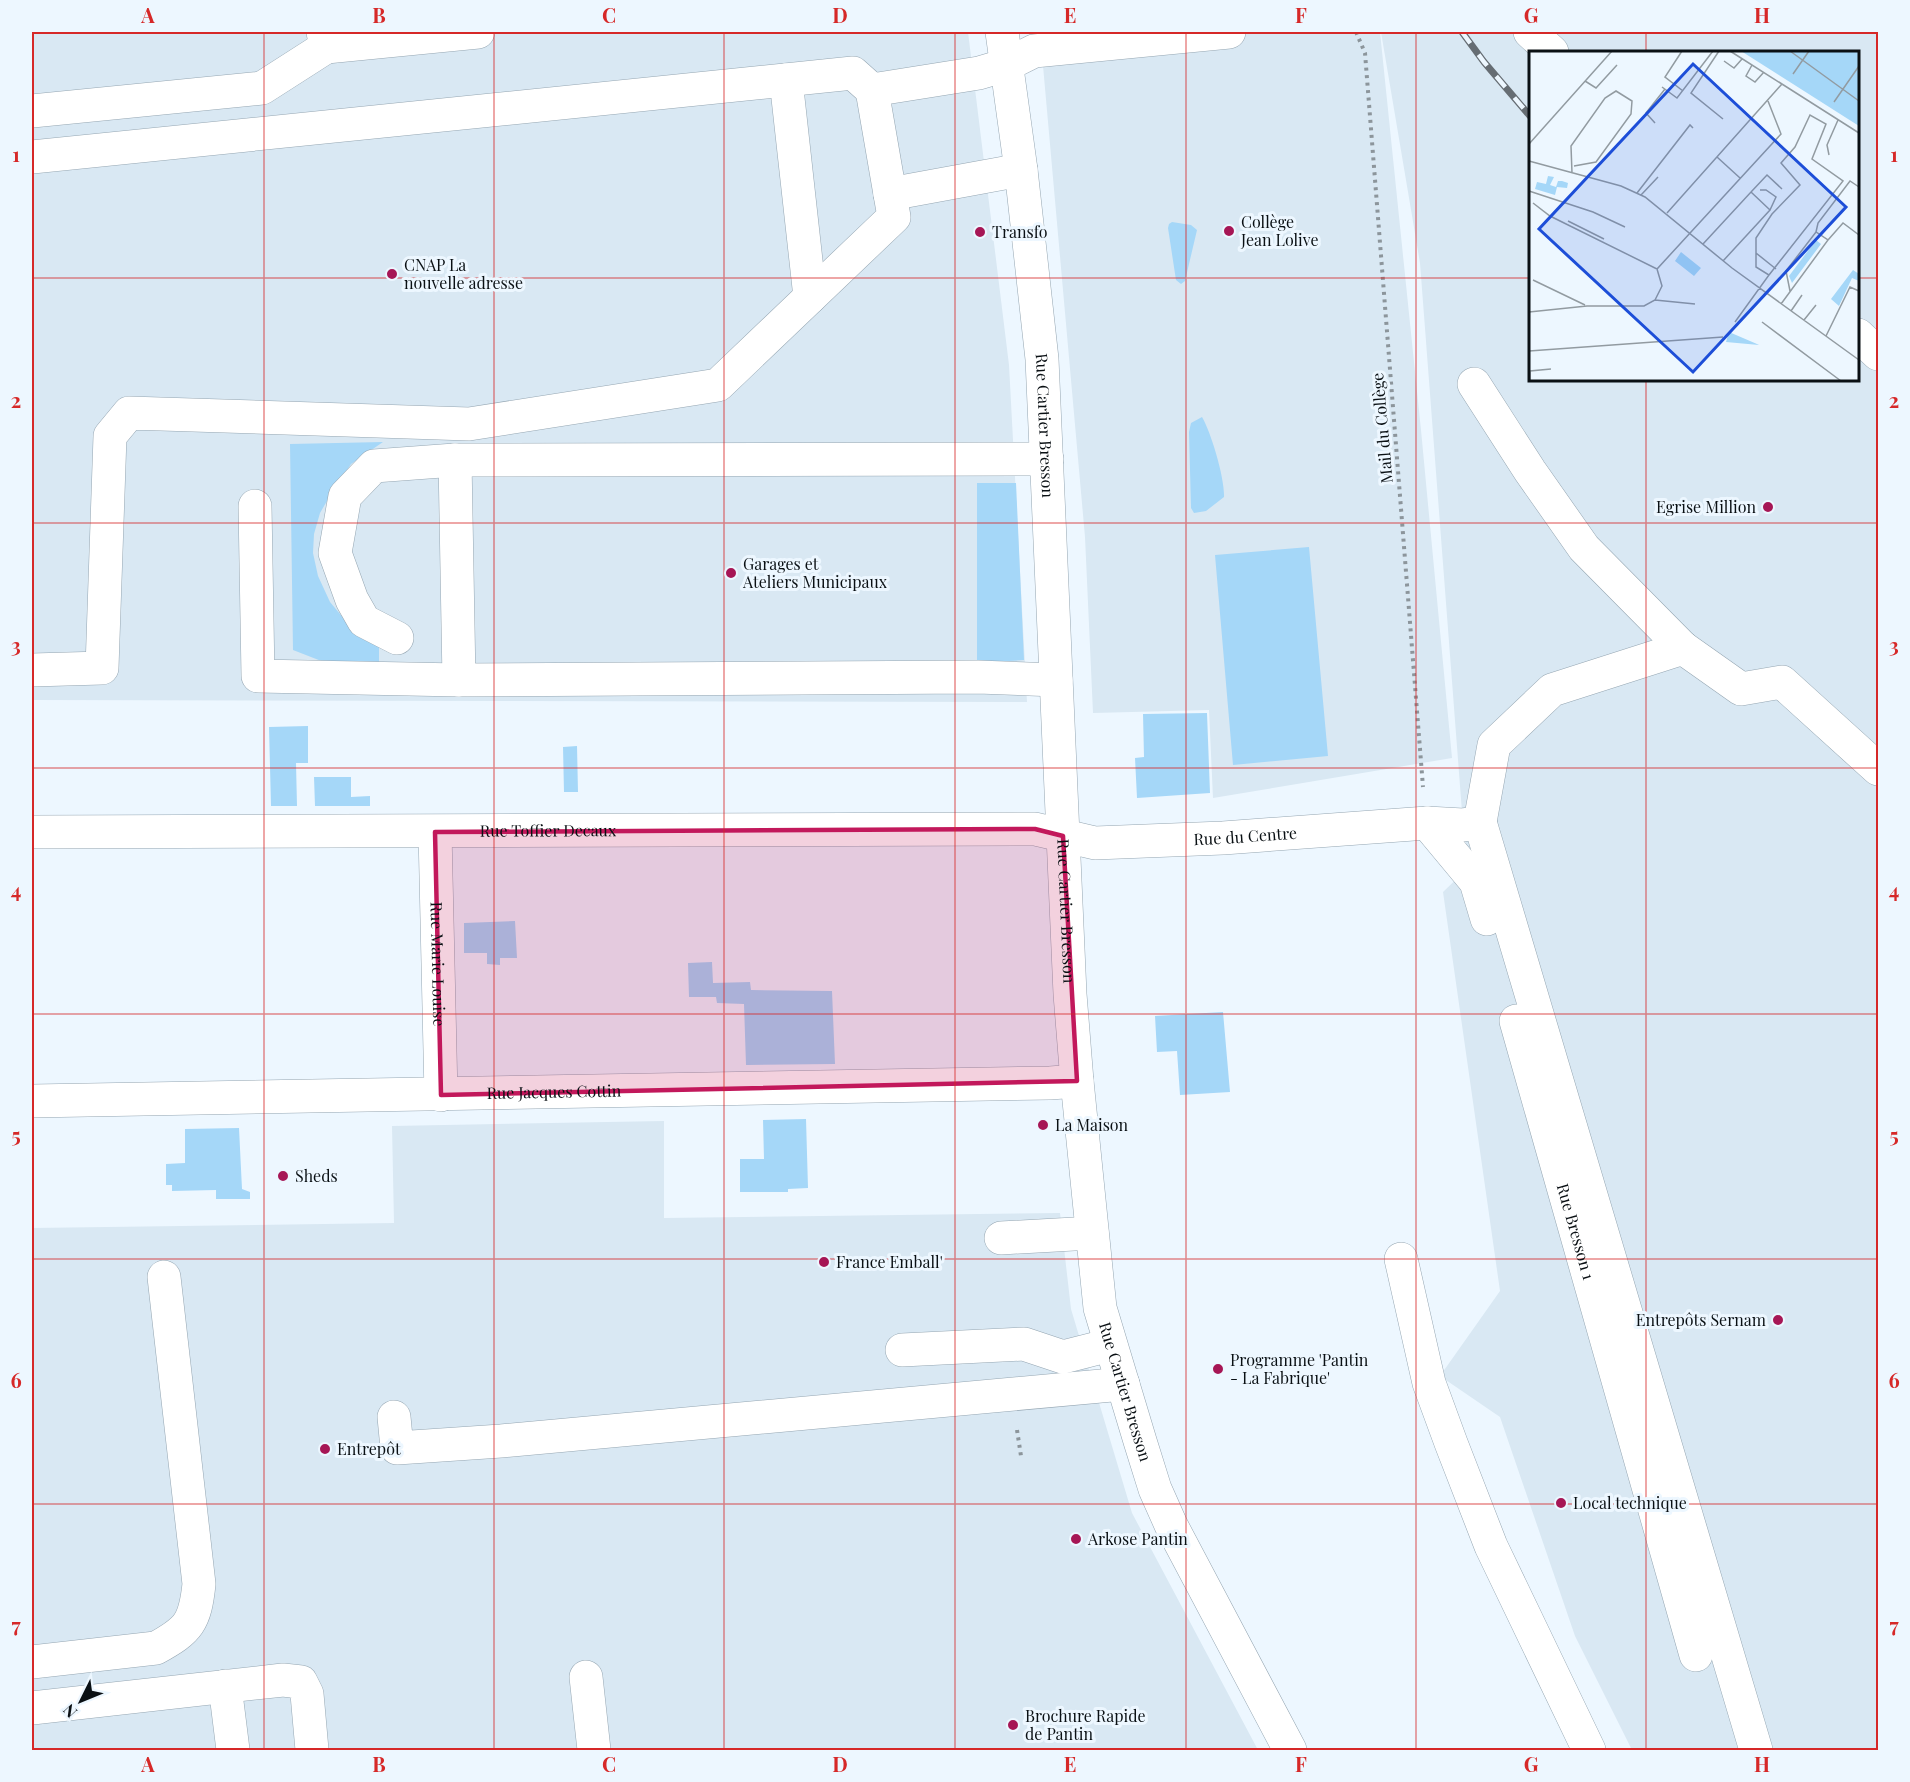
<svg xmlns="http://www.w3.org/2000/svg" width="1910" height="1782" viewBox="0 0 1910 1782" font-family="'Playfair Display',serif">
  <rect width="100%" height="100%" fill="#edf7ff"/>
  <path fill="#d9e8f3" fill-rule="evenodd" d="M32,32H968L1009,365L1027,702L32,700Z
    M1040,32H1380L1421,430L1452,758L1213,798L1209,710L1093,713L1085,537Z
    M1381,32H1878V1750H1632L1575,1636L1500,1417L1440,1376L1500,1291L1443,892L1470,866L1463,825L1420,263ZM1530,52H1858V380H1530Z
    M664,1121V1218L1060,1213L1071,1309L1132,1513L1258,1750H32V1228L394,1223L392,1126Z"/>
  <path fill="#a5d7f8" d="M1172,222L1191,225L1197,230L1185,281L1181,284L1176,280L1168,228L1169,224Z
    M1202,417C1211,432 1225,479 1224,497L1206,511L1194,513L1191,508L1189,432L1191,423Z
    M383,442L351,464L331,494L320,513L314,534L313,553L318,576L330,602L355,632L379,644V667L329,664L293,650L290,444Z
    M977,483H1016L1024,660L977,663Z
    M1309,547L1328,756L1233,765L1215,555Z
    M1207,713L1210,793L1137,798L1135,758L1144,757L1143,714Z
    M308,726V763H296L297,806H271L269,727Z
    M577,746L578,792H564L563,747Z
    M314,777H351V797L370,796V806H315Z
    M515,921L517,958H500V965L487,964V953H464V923Z
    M712,962L713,983L750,982L751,990L832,991L835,1064L746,1065L744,1004L717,1003L716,997H689L688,963Z
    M1223,1012L1230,1092L1180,1095L1177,1051L1157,1052L1155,1016Z
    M806,1119L808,1188L788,1189V1192H740V1159H764L763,1120Z
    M239,1128L242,1189L250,1192V1199H216V1190L172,1191V1185H166V1164L185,1163V1129Z"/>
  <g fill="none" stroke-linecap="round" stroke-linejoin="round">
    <g stroke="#95a6b2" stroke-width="34">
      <g id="minor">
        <path d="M323,32L326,47L478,32"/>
        <path id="s1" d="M1002,32L1021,170L1042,359L1070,994L1077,1081L1100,1308L1140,1441L1155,1489L1171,1525L1290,1750"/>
        <path d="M1530,32L1552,52"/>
        <path d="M786,80L810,297"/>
        <path d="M32,111L262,88L326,47"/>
        <path d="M32,157L853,73L872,90"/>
        <path d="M890,194L1021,170"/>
        <path d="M1858,335L1878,354"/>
        <path d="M1474,384L1530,471L1584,548L1683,648"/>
        <path d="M1047,459L455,460L459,680L978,677L1056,680"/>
        <path d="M255,506L258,676L459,680"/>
        <path d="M397,638L364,621L352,600L335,553L345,496L374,466L455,460"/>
        <path d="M32,670L102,668L110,436L129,413L469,424L718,385L894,217L872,90L979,73L1006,65L1034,51L1229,32"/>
        <path d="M1480,822L1494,745L1552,690L1683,648L1741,689L1782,682L1878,769"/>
        <path d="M1427,823L1476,882L1487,919"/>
        <path id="s2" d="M32,832L1035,829L1095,843L1223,838L1427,823L1463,825L1480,822L1756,1750"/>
        <path id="s3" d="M435,832L441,1095"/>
        <path id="s4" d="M1516,1021L1696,1655"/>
        <path id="s5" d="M32,1101L1050,1083L1077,1081"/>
        <path d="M1001,1238L1092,1233"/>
        <path d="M1401,1259L1429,1383L1451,1443L1491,1546L1589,1750"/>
        <path d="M902,1350L1024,1344L1063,1357L1110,1345"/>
        <path d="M394,1417L397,1448L501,1441L1123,1384"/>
        <path d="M32,1662L156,1648C189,1630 195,1622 199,1584L164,1277"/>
        <path d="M586,1677L594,1750"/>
        <path d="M225,1686L233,1750"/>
        <path d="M32,1708L283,1680L301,1682L307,1694L312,1750"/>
      </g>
    </g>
    <path stroke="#8c959b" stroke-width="4" stroke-dasharray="3 4.5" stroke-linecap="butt" d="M1356,32L1365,53L1423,787
      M1017,1430L1021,1456"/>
    <use href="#minor" stroke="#fff" stroke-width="33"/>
    <g stroke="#666d73" stroke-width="7">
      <path id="rail" d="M1462,32L1484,62L1530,116"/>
    </g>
    <use href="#rail" stroke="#edf7ff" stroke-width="4.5" stroke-dasharray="14" stroke-linecap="butt"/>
  </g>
  <path fill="#c2185b" fill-opacity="0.2" stroke="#c2185b" stroke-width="4.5" stroke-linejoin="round" d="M1035,829L1063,836L1077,1081L441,1095L435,832Z"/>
  <path fill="none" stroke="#d62828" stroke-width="1.5" stroke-opacity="0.55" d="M264,32V1750M494,32V1750M724,32V1750M955,32V1750M1186,32V1750M1416,32V1750M1646,32V52M32,278H1530M1858,278H1878M1646,380V1750M32,523H1878M32,768H1878M32,1014H1878M32,1259H1878M32,1504H1878"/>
  <g fill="#a61655" stroke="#edf7ff" stroke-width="2">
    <circle cx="1229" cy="231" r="6"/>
    <circle cx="980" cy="232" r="6"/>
    <circle cx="392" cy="274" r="6"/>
    <circle cx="1768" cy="507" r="6"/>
    <circle cx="731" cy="573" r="6"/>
    <circle cx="1043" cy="1125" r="6"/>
    <circle cx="283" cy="1176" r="6"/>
    <circle cx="824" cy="1262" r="6"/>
    <circle cx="1778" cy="1320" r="6"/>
    <circle cx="1218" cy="1369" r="6"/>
    <circle cx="325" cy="1449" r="6"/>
    <circle cx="1561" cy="1503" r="6"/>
    <circle cx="1076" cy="1539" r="6"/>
    <circle cx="1013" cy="1725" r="6"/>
  </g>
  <g text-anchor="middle" stroke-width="6" stroke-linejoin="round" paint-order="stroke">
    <g font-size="16" fill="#0a1014" stroke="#edf7ff" text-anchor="start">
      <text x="1241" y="228">Collège<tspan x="1241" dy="18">Jean Lolive</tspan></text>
      <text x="992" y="238">Transfo</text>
      <text x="404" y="271">CNAP La<tspan x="404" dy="18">nouvelle adresse</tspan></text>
      <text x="1756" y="513" text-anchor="end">Egrise Million</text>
      <text x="743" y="570">Garages et<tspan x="743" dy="18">Ateliers Municipaux</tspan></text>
      <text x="1055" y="1131">La Maison</text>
      <text x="295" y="1182">Sheds</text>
      <text x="836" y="1268">France Emball'</text>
      <text x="1766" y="1326" text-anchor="end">Entrepôts Sernam</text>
      <text x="1230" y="1366">Programme 'Pantin<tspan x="1230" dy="18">- La Fabrique'</tspan></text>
      <text x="337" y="1455">Entrepôt</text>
      <text x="1573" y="1509">Local technique</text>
      <text x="1088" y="1545">Arkose Pantin</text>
      <text x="1025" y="1722">Brochure Rapide<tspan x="1025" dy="18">de Pantin</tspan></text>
    </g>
    <g font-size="16" fill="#0a1014" stroke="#edf7ff">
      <text dy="6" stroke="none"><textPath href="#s1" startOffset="396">Rue Cartier Bresson</textPath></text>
      <text transform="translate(1382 428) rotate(-95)" y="6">Mail du Collège</text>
      <text dy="6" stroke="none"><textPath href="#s2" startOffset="516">Rue Toffier Decaux</textPath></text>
      <text dy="6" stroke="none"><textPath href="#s2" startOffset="1215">Rue du Centre</textPath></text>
      <text dy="6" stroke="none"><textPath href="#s1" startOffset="882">Rue Cartier Bresson</textPath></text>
      <text dy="6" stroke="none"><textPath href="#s3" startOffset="132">Rue Marie Louise</textPath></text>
      <text dy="6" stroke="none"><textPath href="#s5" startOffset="522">Rue Jacques Cottin</textPath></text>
      <text dy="6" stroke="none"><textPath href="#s4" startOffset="219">Rue Bresson 1</textPath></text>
      <text dy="6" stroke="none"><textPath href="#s1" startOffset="1368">Rue Cartier Bresson</textPath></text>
    </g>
  </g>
  <g transform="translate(1529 51)">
    <rect width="330" height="330" fill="#edf7ff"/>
    <path d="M212,0H330V75L264,33ZM19,125L25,126L21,134L27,136L29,130H33L39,132L38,137L28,136L26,144L6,138L8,131L17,133ZM287,189L292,193L263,232L260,225ZM152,201L172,217L165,225L146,210ZM324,219L330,223V230L323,227L310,255L302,248ZM200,281L228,293L230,294L197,291Z" fill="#a5d7f8"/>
    <path fill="none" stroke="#929ba1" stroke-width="1.5" d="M153,0L136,26L154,40M190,0L162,42L194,68M201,0L330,82M261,0L330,50M195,10L205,17L213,8M223,14L217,25L226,31L235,21M264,23L280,0M56,30L67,37L88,14M133,36L148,47L184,0M305,51L330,15M126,72L117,62L136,38M0,93L83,0M300,104L298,94L309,69M188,106L211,127M0,110L92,135L116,146L203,217L330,309M43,122L42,95L76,47L87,40L103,50L102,63L67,111L45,115M231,139H237L247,146L241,159M0,140L64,161L96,176M222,141L238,124L253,138M108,142L161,74L164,77M112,144L129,126M4,152L21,165L128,218L252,83L239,50M138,162L253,33M39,170L75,188M287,181L289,172L321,130L330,136M299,189L314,172L330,184M174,193L222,141L241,159L194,210M227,202L247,218M4,229L56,254M126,249L166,253M252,253L299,189L287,181L257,220L261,240M262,260L273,244M0,261L58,255H115L126,249L133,235L128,218M275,269L287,254M206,271L240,224L227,216V187L243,163L271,134L252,112L266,96L281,64L297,73L283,108L314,130L240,224M233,271L312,330M297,285L321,236L330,240M0,300L194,286M1,330V320L22,318"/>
    <path fill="#1d4ed8" fill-opacity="0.15" stroke="#1d4ed8" stroke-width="3" d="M164,13L317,156L164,321L10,178Z"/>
    <rect width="330" height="330" fill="none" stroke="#0a1014" stroke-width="3"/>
  </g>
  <rect width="1910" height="1782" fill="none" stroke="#edf7ff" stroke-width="66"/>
  <g transform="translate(81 1701) rotate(227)" stroke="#edf7ff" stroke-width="4.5" paint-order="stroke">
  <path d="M0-4.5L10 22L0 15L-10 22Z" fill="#0a1014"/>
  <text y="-9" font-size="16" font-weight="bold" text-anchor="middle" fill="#0a1014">N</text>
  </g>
  <rect x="33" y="33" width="1844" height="1716" fill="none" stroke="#d62828" stroke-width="2"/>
  <g font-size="20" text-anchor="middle" font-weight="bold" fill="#d62828">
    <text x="148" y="23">A</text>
    <text x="379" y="23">B</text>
    <text x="609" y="23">C</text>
    <text x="840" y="23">D</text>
    <text x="1070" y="23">E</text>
    <text x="1301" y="23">F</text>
    <text x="1531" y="23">G</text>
    <text x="1762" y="23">H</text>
    <text x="16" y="162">1</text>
    <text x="1894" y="162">1</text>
    <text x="16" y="408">2</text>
    <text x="1894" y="408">2</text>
    <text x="16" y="653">3</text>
    <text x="1894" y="653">3</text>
    <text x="16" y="898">4</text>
    <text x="1894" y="898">4</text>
    <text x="16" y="1143">5</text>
    <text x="1894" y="1143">5</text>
    <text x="16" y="1388">6</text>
    <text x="1894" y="1388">6</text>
    <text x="16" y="1633">7</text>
    <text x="1894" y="1633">7</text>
    <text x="148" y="1772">A</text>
    <text x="379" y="1772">B</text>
    <text x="609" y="1772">C</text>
    <text x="840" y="1772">D</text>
    <text x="1070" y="1772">E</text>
    <text x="1301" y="1772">F</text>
    <text x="1531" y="1772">G</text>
    <text x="1762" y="1772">H</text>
  </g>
</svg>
